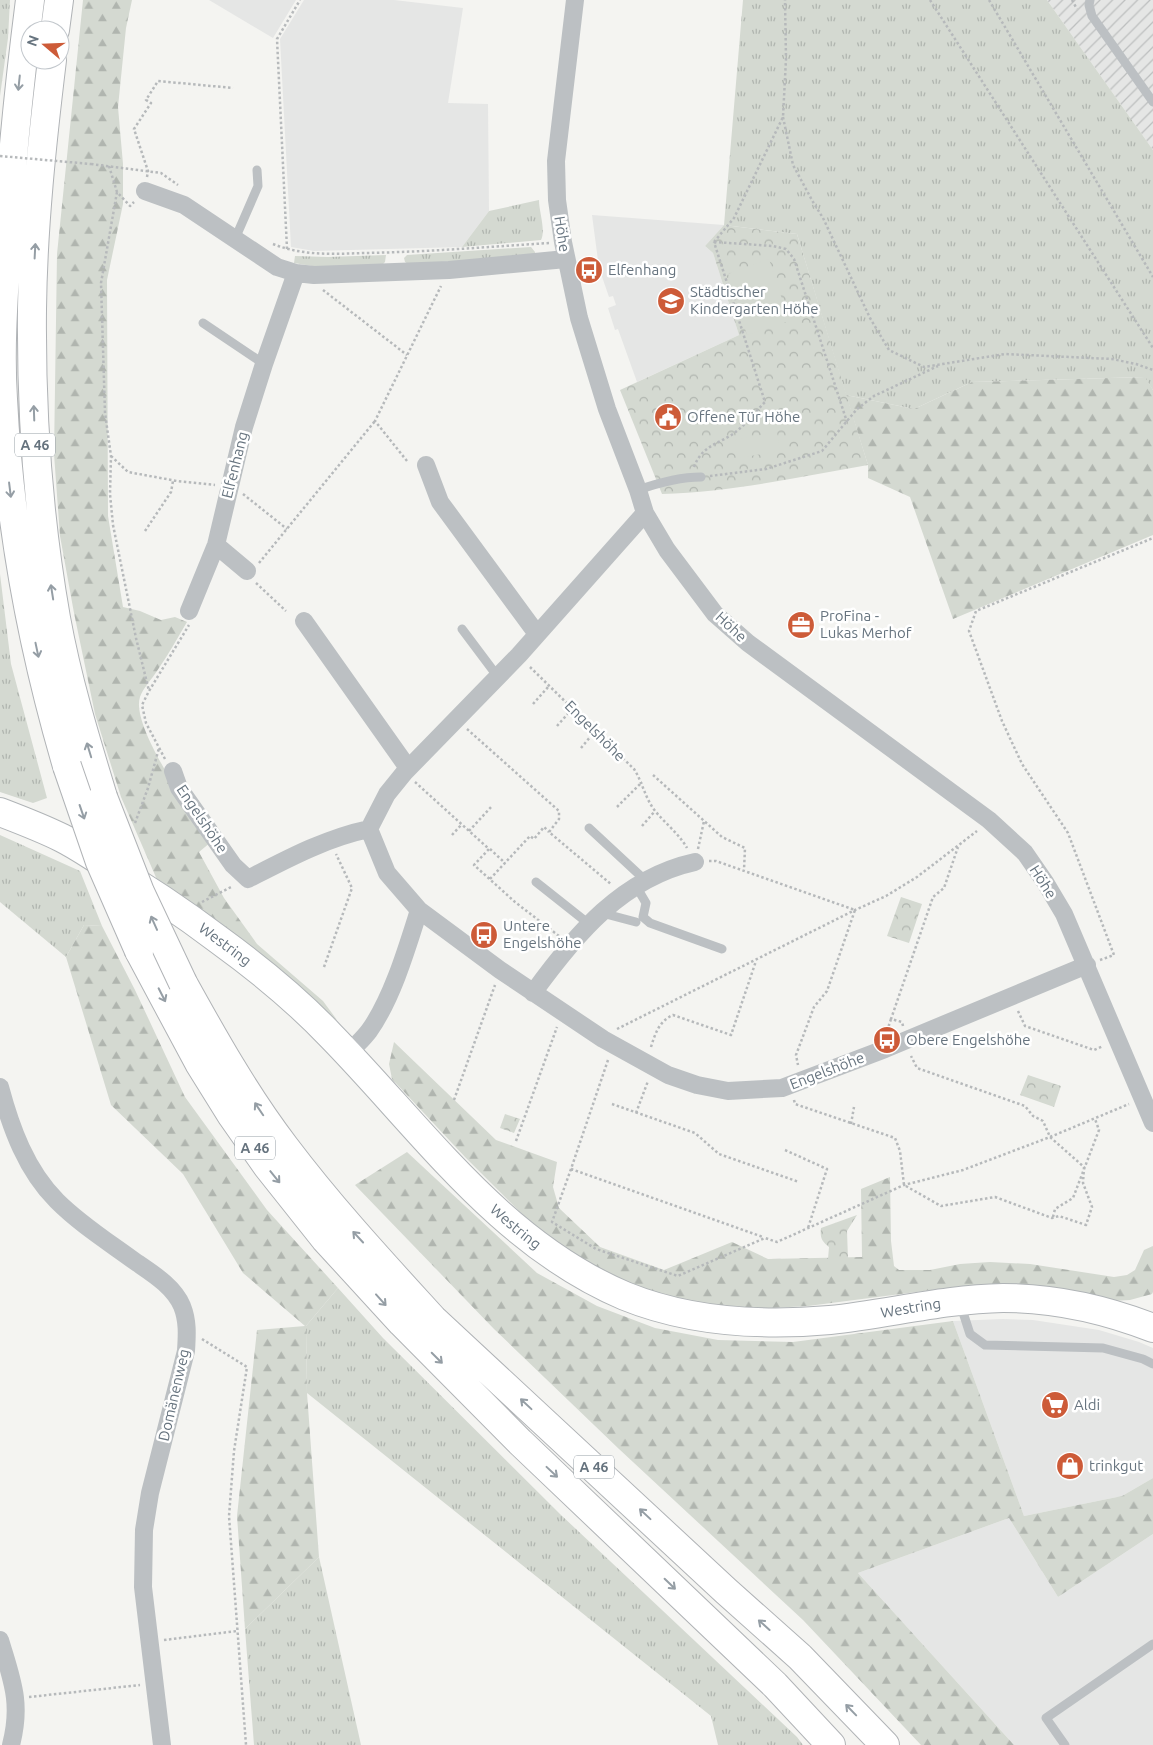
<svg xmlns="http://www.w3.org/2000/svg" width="1153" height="1745" viewBox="0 0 1153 1745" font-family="Ubuntu,sans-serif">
  <defs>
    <pattern id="industrial-furrows" width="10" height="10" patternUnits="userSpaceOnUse" patternTransform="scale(1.25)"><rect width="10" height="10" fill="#e5e6e5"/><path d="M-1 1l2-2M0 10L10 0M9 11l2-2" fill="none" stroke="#bdbfbf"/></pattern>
    <pattern id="grass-tufts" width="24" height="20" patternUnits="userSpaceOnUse" patternTransform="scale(1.25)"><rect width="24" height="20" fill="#d4d9d1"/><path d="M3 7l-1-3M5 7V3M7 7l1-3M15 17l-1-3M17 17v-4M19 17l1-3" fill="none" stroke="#b0b5af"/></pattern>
    <pattern id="forest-firs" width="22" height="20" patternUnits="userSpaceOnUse" patternTransform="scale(1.25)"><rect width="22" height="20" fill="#d4d9d1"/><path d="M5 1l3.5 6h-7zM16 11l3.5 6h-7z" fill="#b0b5af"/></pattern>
    <pattern id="park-crowns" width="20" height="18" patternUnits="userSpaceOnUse" patternTransform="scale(1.25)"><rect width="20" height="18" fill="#d4d9d1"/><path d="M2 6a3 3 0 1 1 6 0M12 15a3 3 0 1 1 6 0" fill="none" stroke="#b0b5af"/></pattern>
  </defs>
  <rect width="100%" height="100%" fill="#f4f4f1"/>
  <path fill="#e5e6e5" d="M209,0H296L273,38Z
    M304,0H394L463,8L448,103L488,104L489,211L462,247L314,251L291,247L280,39Z
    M592,215L724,225L705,246L713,253L739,335L637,382L618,329L615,330L608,308L616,305L613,296L609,297L599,268Z
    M1003,1319L1033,1320L1099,1330L1139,1342L1153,1348V1478L1122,1496L1024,1516L953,1321Z
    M1009,1518L1058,1597L1153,1534V1745H1014L858,1573Z"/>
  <path fill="url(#industrial-furrows)" d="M1047,0H1153V150Z"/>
  <path fill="url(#grass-tufts)" d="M0,0H10L8,38L0,96Z
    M743,0H1047L1153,150V390L1144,377L972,382L914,409L846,395L797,234L724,225Z
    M539,200C539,212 546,230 541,240L462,247L489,211Z
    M531,247L535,252V256L410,265L405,262L404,258L407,255Z
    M386,255L385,262L382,265L318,267L294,263L295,256L328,257Z
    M0,574L11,664L47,798L33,803L0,792Z
    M0,835L80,871L102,926L84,925L66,957L0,902Z
    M338,1288L383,1338L560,1514L797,1737L803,1745H718L711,1716L307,1393L306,1326Z
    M319,1557L361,1745H254L245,1629Z"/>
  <path fill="url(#forest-firs)" d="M83,0H132L126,28L118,107L123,164V204L107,280L108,516L123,607L140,611L161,620L175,617L187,622C177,639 168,655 157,671C152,679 143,688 140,697C130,727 194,815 211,842L199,852L224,898L257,944L323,1001L337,1020L317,1009L158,882L121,797L95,714L74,613L60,536L54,454L57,254Z
    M1145,377L1153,390V535L953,619L910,497L868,478V465L846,395L914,409L972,382Z
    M84,925L102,926L135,990L185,1097L267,1210L338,1288L306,1326L307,1393L319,1557L245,1629L237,1516L257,1330L305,1326L243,1273L183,1174L111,1105L66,957Z
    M394,1042L496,1140L557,1162L553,1187L559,1208L600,1247L664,1270L732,1242L768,1259L862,1257L861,1189L890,1177L891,1241L894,1266L899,1270H930L960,1264L990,1262L1030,1264L1114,1277L1127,1275L1135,1270L1144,1250L1153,1246V1292L1152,1294L1130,1300L1113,1301L1048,1287L1002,1284L955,1287L808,1306L737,1310L654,1294L587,1264L530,1222L465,1157L392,1079L389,1064Z
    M407,1152L537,1273L597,1306L655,1328L718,1340L793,1342L953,1321L1024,1516L1122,1496L1153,1478V1534L1058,1597L1009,1518L858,1573L1014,1745H921L803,1620L619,1449L494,1329L355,1185Z"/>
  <path fill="url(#park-crowns)" d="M724,225L797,234L868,465C800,477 731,492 662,494L620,390L739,335L713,253L705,246Z
    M901,897L922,904L909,943L887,936Z
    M1028,1075L1061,1086L1054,1107L1020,1095Z
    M505,1114L520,1119L514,1133L500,1128Z
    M857,1215L847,1231L848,1259H828L829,1247C821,1241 820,1237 821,1228Z"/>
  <path fill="#d4d9d1" d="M769,259L789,321L747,335L728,274Z
    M777,432L780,451L738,458L735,440Z"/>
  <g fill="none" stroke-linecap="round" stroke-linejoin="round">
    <g stroke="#b0b4b7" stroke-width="30">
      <g id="primary">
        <path id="s1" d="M0,812C21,820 42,828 62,838C76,845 89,854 102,862C143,886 182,912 219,940C259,969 297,1000 331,1036C423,1130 500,1243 625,1296C689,1322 762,1326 830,1320C888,1314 944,1299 1003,1298C1056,1298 1104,1309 1153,1328"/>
      </g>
    </g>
    <g stroke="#b0b3b6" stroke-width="30">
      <path id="highway" d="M30,0C19,86 10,172 6,259C3,306 0,353 3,399C9,523 32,647 67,766
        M55,30L59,0
        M52,60C42,142 33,226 32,309C31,412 38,516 56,618C67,679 85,738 103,797
        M139,951L199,1063L232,1116L267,1166L325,1239L402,1323L520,1442L775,1685L831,1745
        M183,983C214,1039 246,1096 285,1147C331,1208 382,1263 433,1319L726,1591L800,1657L885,1745"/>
    </g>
    <path stroke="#b6b9bb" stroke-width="2.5" stroke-dasharray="2.5 2.5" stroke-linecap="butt" d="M930,0L1153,348
      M989,0L1153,277
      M1072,0L1077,9
      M783,117L793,165L813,202L823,218L870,318L889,350L924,367L1005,354L1112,359L1136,364L1153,370
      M91,164L161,173L178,185
      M109,166L117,192L130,206L134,202
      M147,177L148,171L134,129L151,103L146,100L158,81L233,88
      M117,192L101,283L105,413L111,456L110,494L113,525L136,638L149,691
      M714,242L734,218L783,117L786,59L785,0
      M714,242L773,246L786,249L794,259L847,422
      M273,244C303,256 333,254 364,253C426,252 487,247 549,243
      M287,249L277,39L300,0
      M323,290L407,355
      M111,456L128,472L177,481L215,485
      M407,461L375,421L441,286
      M694,467C703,443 722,444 738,430C748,422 756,411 765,402L714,242
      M710,476L766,469L822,451L857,409L874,396L938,366
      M243,494L287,529
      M145,531L171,492L173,481
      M259,563L375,421
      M256,583L286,611
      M530,667L634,769C643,783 645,799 656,812C666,824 679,834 687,848
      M533,704L549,686
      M557,726L573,708
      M467,729L559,811V819L549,832L612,885
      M581,748L596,730
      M165,759L146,723L142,705L149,691L189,625
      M653,775L722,837L745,848L744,870
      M415,782L489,849L474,865L515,902L559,936
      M617,807L642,782
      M135,823L148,788L159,748
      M642,826L655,811
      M469,831L492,806
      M452,835L462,824
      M490,849L505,863
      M698,849L704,821
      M709,861H716L855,910L827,991L814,1007L796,1055L798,1065
      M490,879L530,836L534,839L544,827L549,832
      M202,902L233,886
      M1100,960L1114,955L1068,833L1022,764L1002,721L969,631L976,611L1153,538
      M324,967L352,888L336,854
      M1018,1011L1025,1026L1094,1050L1103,1046
      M903,1026L902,1022L891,1019L933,897L944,888L958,847
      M617,1029L855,910L886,896L917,877L977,831
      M887,1031L891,1019
      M651,1047C655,1034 659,1021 673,1015L731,1035L756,961
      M608,1060L571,1169L763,1237
      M454,1100L495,985
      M794,1100L795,1104L895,1138L900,1151L904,1185L941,1206L995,1197L1052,1218L1059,1216L1086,1225L1092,1207L1083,1183L1084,1167L1050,1137L1043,1121L1033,1116L1025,1106L917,1068L911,1056
      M612,1104L695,1133L719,1154L799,1182
      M636,1113L648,1081
      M851,1124L854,1107
      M516,1141L557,1027
      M785,1150L827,1169L808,1228
      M571,1169L552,1222L596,1249L678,1276L765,1238L777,1242L904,1185L963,1170L1050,1137L1129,1104
      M1053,1217L1055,1209L1073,1198L1099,1130L1095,1119
      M202,1339L247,1367L234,1451L229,1516L246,1745
      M164,1640L237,1631
      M29,1697L140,1685"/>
    <path stroke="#bcc0c3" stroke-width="9" d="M1090,0L1089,5L1092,16L1153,102
      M235,239L258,186L257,170
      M203,323L264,364
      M638,490C658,483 679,477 701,477
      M462,629L498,677
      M589,828L645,880
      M536,882L589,924
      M636,886L646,903L643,917L650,923L722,949
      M602,913L636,922
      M960,1303L970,1334L985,1345L1103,1348L1143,1359L1153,1364
      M1065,1745L1046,1718L1153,1644"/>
    <path stroke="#bcc0c3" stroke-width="18" d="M575,0L556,161L557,200L563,242L579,318L607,409L638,490L645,513L667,550L715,614L748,643L989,820L1025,853L1045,882L1064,914L1153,1123
      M145,191L184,205L277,267L296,273L264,364L244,427L216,545L189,611
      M296,273L314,275L449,270L566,259
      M426,465L440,502L537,634
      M645,513L519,655L404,773L387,794L369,829L387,873L419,910L500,970L603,1039L668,1075L697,1085L728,1091L782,1088L885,1049L1087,965
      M216,545L247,571
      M304,621L408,768
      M173,771L179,788L233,865L248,879C287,859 326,838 369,829
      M533,993C575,935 622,878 695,862
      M348,1054C355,1046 363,1039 369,1031C392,999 407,948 419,910
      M0,1087C11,1128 26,1170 57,1201C80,1224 107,1241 133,1260C150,1272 173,1285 182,1306C188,1321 187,1335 186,1351L150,1493L144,1530L143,1587L162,1745
      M0,1640C12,1680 22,1703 11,1745"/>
    <use href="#primary" stroke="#fff" stroke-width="28"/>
    <use href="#highway" stroke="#fff" stroke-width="28"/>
    <g stroke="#b0b3b6" stroke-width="30" stroke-linecap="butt">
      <path id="highway-bridge" d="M67,766L100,862L139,951
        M103,797L140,892L183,983"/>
    </g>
    <path stroke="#b6b9bb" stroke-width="2.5" stroke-dasharray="2.5 2.5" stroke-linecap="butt" d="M0,156L91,164"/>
    <use href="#highway-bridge" stroke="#fff" stroke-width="28"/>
  </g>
  <defs><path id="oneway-shaft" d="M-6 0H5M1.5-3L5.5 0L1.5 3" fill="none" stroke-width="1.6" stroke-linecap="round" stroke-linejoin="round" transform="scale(1.25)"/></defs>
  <g stroke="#959ea5">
    <use href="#oneway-shaft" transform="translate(19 83) rotate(96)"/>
    <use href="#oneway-shaft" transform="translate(35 251) rotate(-87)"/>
    <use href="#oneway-shaft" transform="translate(34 413) rotate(-92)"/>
    <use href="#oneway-shaft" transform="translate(10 490) rotate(83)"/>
    <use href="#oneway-shaft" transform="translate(52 592) rotate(-99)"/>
    <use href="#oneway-shaft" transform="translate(37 650) rotate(78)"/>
    <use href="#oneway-shaft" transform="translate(89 750) rotate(-107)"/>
    <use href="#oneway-shaft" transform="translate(82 812) rotate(71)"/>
    <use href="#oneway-shaft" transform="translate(154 923) rotate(-114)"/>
    <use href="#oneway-shaft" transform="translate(162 995) rotate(63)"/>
    <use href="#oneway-shaft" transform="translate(259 1109) rotate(-124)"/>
    <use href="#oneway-shaft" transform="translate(275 1177) rotate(51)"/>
    <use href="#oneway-shaft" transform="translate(358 1237) rotate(-133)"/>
    <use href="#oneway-shaft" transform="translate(381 1300) rotate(48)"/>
    <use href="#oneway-shaft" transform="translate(437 1358) rotate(45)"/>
    <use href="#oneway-shaft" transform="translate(526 1404) rotate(-137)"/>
    <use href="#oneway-shaft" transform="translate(552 1472) rotate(43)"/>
    <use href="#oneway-shaft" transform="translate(645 1514) rotate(-137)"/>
    <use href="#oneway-shaft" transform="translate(670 1584) rotate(44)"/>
    <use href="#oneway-shaft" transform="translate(764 1625) rotate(-138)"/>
    <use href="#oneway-shaft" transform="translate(851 1710) rotate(-134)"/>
  </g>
  <defs>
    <g id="bus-disc" transform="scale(1.4375)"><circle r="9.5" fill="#cd5b38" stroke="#fff"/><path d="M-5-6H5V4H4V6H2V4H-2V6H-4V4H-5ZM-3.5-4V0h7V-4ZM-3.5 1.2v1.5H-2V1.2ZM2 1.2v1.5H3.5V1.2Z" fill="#fff"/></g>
    <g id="school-disc" transform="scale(1.4375)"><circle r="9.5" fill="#cd5b38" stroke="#fff"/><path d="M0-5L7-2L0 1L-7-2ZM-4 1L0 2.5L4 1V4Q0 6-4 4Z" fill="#fff"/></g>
    <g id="civic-disc" transform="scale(1.4375)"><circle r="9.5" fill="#cd5b38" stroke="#fff"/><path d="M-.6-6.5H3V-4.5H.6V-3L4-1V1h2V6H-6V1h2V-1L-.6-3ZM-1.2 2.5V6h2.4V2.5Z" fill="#fff"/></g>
    <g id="office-disc" transform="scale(1.4375)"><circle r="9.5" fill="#cd5b38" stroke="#fff"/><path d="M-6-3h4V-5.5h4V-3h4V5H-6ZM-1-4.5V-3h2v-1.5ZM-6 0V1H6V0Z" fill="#fff"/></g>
    <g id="supermarket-disc" transform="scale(1.4375)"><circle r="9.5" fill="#cd5b38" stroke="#fff"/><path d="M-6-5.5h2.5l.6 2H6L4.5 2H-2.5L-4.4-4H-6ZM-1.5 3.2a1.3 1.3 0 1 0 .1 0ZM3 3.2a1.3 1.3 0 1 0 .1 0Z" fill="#fff"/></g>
    <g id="shop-disc" transform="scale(1.4375)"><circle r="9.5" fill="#cd5b38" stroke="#fff"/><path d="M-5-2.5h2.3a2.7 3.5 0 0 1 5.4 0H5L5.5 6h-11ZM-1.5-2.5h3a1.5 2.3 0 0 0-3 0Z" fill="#fff"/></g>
  </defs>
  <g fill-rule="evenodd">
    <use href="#bus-disc" x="589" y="270"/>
    <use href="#school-disc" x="671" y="301"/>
    <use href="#civic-disc" x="668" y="417"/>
    <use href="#office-disc" x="801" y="625"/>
    <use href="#bus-disc" x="484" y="935"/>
    <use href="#bus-disc" x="887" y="1040"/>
    <use href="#supermarket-disc" x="1055" y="1405"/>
    <use href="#shop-disc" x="1070" y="1466"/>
  </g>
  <g text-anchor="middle" stroke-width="5" stroke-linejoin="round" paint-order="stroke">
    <g fill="#fff" stroke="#959ea5" stroke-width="1">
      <rect x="15" y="433.5" width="40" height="23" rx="4"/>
      <rect x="235" y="1136.5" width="40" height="23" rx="4"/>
      <rect x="574" y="1455.5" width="40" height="23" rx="4"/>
    </g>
    <g font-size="14" font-weight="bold" fill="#67747f">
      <text x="35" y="450">A 46</text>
      <text x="255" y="1153">A 46</text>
      <text x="594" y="1472">A 46</text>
    </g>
    <g font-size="15" fill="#67747f" stroke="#fff">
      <text transform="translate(562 234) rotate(81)" y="5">Höhe</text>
      <text transform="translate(235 465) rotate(-76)" y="5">Elfenhang</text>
      <text transform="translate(731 627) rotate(43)" y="5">Höhe</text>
      <text transform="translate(595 731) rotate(45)" y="5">Engelshöhe</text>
      <text transform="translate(202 819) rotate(56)" y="5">Engelshöhe</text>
      <text transform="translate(1043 882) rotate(57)" y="5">Höhe</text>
      <text dy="5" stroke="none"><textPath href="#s1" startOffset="262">Westring</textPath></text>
      <text transform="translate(827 1071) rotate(-21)" y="5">Engelshöhe</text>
      <text dy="5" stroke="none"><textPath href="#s1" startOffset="668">Westring</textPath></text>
      <text dy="5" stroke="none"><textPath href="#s1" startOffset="1088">Westring</textPath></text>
      <text transform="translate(174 1395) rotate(-77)" y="5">Domänenweg</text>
    </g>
    <g font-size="15" fill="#67747f" stroke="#fff" text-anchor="start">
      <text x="608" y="275">Elfenhang</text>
      <text x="690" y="297">Städtischer<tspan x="690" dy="17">Kindergarten Höhe</tspan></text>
      <text x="687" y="422">Offene Tür Höhe</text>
      <text x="820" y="621">ProFina -<tspan x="820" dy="17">Lukas Merhof</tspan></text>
      <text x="503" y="931">Untere<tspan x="503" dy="17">Engelshöhe</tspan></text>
      <text x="906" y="1045">Obere Engelshöhe</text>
      <text x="1074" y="1410">Aldi</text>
      <text x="1089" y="1471">trinkgut</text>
    </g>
  </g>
  <g transform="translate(45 45) rotate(289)"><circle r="24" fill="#ffffff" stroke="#c2c7cc"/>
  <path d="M0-4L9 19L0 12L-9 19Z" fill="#cd5b38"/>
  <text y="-8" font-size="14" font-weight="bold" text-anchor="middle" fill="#67747f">N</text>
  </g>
</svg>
